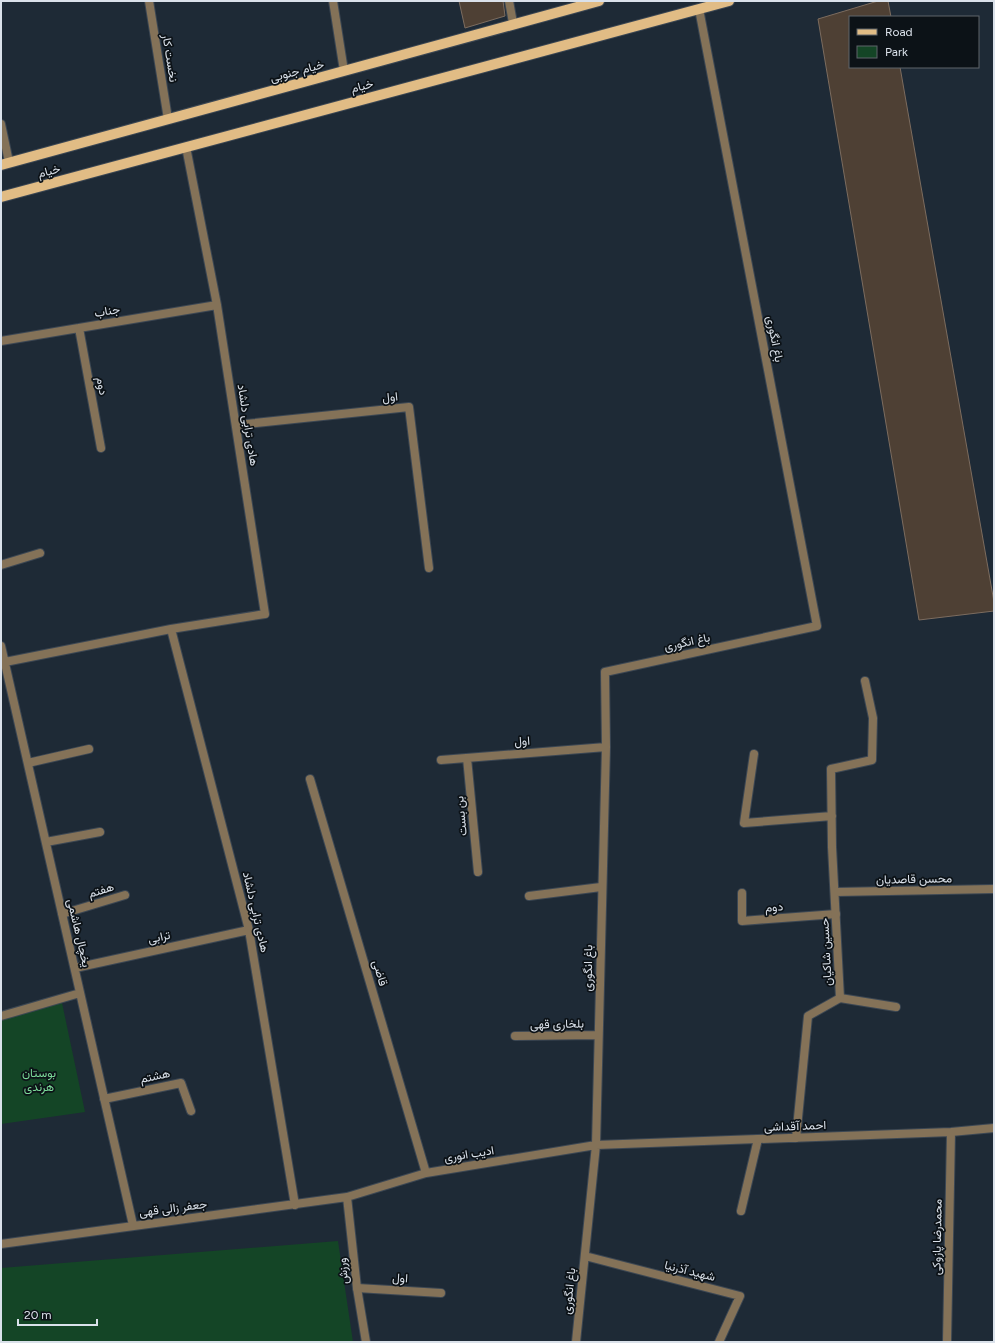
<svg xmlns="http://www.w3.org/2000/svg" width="995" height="1343" viewBox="0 0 995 1343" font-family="Figtree,Vazirmatn,sans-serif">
  <rect width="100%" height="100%" fill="#1e2a36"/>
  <path fill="#144526" d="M61,998L85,1112L1,1124V1016Z
    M338,1241L353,1342H1V1268Z"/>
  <path fill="#4e4034" stroke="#7c6c5f" d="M459,1H503L505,16L465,28Z
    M878,1H888L891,17H850V67H900L994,602V611L919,620L818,19Z"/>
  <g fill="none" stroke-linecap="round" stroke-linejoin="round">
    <g stroke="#3c4753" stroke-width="10">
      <path id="lane" d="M333,1L344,71
        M742,893V921L836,914
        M840,998L896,1007
        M741,1211L758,1139
        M357,1288L441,1293"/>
    </g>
    <g stroke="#3c4753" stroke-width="10">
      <path id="street" d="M149,1L168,119
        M509,1L513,23
        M1,124L9,162
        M79,328L101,448
        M1,341L217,305
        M236,425L409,407L429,568
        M1,565L40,553
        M171,629L249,930L295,1205
        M1,646L133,1225
        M5,662L171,629L265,614L217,305L186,147
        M754,754L744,823L832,816
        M467,758L478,872
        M441,760L606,747
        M28,763L89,749
        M310,779L426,1173
        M46,842L100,832
        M835,892L994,889
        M529,896L601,887
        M62,914L125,895
        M75,968L249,930
        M1,1016L80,993
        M515,1036L598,1035
        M104,1099L181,1083L191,1111
        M796,1138L808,1016L840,998L832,847L831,769L872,760L873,718L865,681
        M347,1197L357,1288L366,1342
        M1,1244L347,1197L426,1173L596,1145L951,1132L994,1128
        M585,1256L740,1296L719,1342
        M576,1342L596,1145L606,747L605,672L817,626L699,9
        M947,1342L951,1132"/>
    </g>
    <g stroke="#3c4753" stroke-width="12">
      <path id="primary" d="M1,165L599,1
        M1,197L729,1"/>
    </g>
    <use href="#lane" stroke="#847258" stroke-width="8"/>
    <use href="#street" stroke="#847258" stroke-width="8"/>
    <use href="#primary" stroke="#e1bc85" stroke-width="10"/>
  </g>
  <g text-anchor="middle" stroke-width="3.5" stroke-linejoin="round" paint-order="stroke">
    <g font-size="12" fill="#dae1ea" stroke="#0c1217">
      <text transform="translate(170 58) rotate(81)" y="4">نخست کار</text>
      <text transform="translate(297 71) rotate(-15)" y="4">خیام جنوبی</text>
      <text transform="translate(362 86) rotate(-15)" y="4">خیام</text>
      <text transform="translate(49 171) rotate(-15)" y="4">خیام</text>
      <text transform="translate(107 311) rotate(-9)" y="4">جناب</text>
      <text transform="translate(775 339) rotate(79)" y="4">باغ انگوری</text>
      <text transform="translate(102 386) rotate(80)" y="4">دوم</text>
      <text transform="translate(390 397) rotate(-6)" y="4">اول</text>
      <text transform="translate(248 425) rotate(81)" y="4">هادی ترابی دلشاد</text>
      <text transform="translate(687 642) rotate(-12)" y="4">باغ انگوری</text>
      <text transform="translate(522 741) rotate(-4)" y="4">اول</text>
      <text transform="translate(461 816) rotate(-95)" y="4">بن بست</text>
      <text transform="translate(914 879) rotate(-1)" y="4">محسن قاصدیان</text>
      <text transform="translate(101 890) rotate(-17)" y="4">هفتم</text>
      <text transform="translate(774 907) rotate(-4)" y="4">دوم</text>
      <text transform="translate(256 912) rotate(77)" y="4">هادی ترابی دلشاد</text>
      <text transform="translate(79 933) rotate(77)" y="4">یخچال هاشمی</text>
      <text transform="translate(159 937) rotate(-12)" y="4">ترابی</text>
      <text transform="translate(826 952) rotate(-93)" y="4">حسین شاکیان</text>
      <text transform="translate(588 968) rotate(-89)" y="4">باغ انگوری</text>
      <text transform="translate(380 973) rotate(74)" y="4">قاضی</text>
      <text transform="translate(557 1024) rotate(-1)" y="4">بلخاری قهی</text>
      <text transform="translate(155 1076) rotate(-12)" y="4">هشتم</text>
      <text transform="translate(795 1126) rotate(-2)" y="4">احمد آقداشی</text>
      <text transform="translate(469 1154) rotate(-9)" y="4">ادیب انوری</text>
      <text transform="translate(173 1208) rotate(-7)" y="4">جعفر زالی قهی</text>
      <text transform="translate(937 1237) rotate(-89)" y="4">محمدرضا پازوکی</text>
      <text transform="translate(343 1271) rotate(-96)" y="4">ورزش</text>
      <text transform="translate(690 1271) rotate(14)" y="4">شهید آذرنیا</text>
      <text transform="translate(400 1278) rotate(3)" y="4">اول</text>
      <text transform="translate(569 1291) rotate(-84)" y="4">باغ انگوری</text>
    </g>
    <g font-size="12" fill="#7cd999" stroke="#0c1217">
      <text x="39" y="1077">بوستان<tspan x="39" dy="14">هرندی</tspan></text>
    </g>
  </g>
  <rect width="995" height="1343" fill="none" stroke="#dae1ea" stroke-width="4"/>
  <rect x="849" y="16" width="130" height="52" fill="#0c1217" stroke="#5e656b"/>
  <rect x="857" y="29" width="20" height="6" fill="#e1bc85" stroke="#5e656b"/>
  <text x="885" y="36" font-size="12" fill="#dae1ea">Road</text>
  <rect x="857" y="46" width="20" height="12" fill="#144526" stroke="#5e656b"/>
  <text x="885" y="56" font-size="12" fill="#dae1ea">Park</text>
  <path d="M18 1319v6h79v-6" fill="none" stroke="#dae1ea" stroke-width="2"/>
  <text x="24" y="1319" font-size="12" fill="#dae1ea" stroke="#0c1217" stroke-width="3" paint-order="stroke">20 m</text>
</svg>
